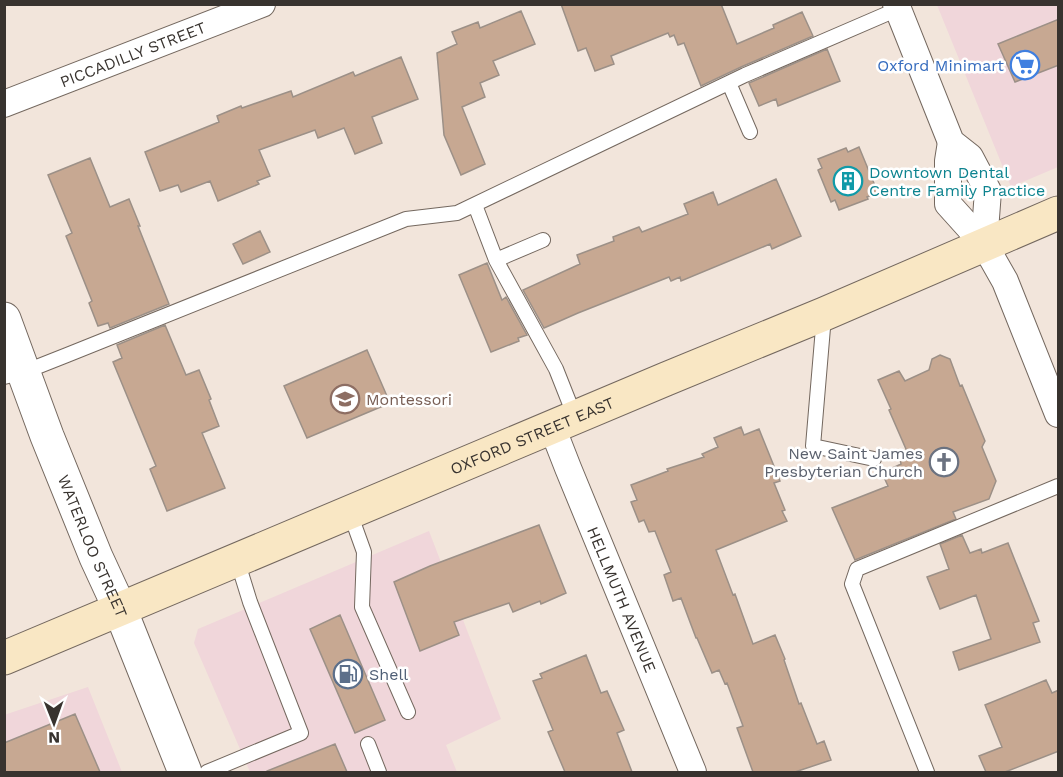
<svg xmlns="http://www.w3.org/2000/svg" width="1063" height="777" viewBox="0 0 1063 777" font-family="'Work Sans',sans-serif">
  <rect width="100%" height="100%" fill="#f2e5db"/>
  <path fill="#f0d6da" d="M937,5H1058V167L1011,187Z
    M429,531L501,719L446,745L457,772H250L194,643L198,629Z
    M88,687L122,772H5L4,715Z"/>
  <path fill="#c7a892" stroke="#9c9087" stroke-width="1.5" d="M561,4H721L737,44L774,28L773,25L802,12L813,36L741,67L701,86L684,43L678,45L674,35L670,37L668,33L611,56L614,64L595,71L586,48L578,51Z
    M521,11L535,44L493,61L499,75L480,83L485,97L462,107L485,164L461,175L444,135L437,53L457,44L452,32L478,22L480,28Z
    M1059,19V65L1015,82L998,44Z
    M827,49L840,81L778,106L776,99L759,106L749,83Z
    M401,57L418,99L372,117L382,143L355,154L344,128L318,138L315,130L259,150L270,176L257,181L259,184L218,201L210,181L181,192L178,185L160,191L145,152L219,122L217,116L241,106L242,108L291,91L293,97L353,72L355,76Z
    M859,147L878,193L867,197L868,199L839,210L835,200L831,202L818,170L822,168L818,159L846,148L848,152Z
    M90,158L110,207L129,199L140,226H138L169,304L110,328L108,323L98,326L89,303L92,301L66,236L72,233L48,175Z
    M776,179L801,236L772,249L770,244L681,281L680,277L671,281L669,277L578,313L544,328L523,290L580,264L577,255L614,241L613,237L639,227L642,232L688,214L684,204L713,192L718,205Z
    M260,231L270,252L243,264L233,244Z
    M487,263L502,300L506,297L527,335L518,338L519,341L491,352L459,275Z
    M165,325L186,375L199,370L211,399L209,400L219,426L202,433L225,488L167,511L150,469L156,466L113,362L122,358L117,345Z
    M367,350L390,403L307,438L284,386Z
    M940,355L950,359L960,386L962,385L985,441L982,447L996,481L989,499L953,512L956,519L855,560L832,508L888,486L882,473L901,464L900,459L909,456L889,410L891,409L878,380L899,371L905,381L929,370L932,359Z
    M741,427L744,435L759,429L780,481L774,483L785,510L782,511L787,521L716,550L733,595L735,594L753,644L775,635L785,659L784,660L799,704L801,703L817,744L824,741L831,760L795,772H753L737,728L743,726L727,683L725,684L719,670L712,673L697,638H696L681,598L673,601L664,575L671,572L655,531L649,532L644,520L639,522L631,502L637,500L631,485L668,471L667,469L704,457L702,454L718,447L714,438Z
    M539,525L566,593L541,604L540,601L513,612L509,603L454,622L459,635L420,651L394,582L430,566Z
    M962,535L970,553L981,549L982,553L1008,543L1039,621L1033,623L1040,642L959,670L953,652L991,639L976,595L940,609L927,577L949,569L940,544Z
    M340,615L385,720L355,733L310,629Z
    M586,655L601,693L607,691L624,730L617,733L632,772H565L548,732L553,730L533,681L542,678L540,674Z
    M1046,680L1052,693L1059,690V751L1005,772H986L979,756L1002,747L985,705Z
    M75,714L100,772H4V743Z
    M335,744L347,772H267V771Z"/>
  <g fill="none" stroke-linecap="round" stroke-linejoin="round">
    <g stroke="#74685f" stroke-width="16">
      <path id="service" d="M729,83L750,132
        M475,205L496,260L556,369L575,417
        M496,260L543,240
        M824,316L813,446L874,459
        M4,377L24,372L67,355L406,219L457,213L745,75L898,9
        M350,513L364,552L362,607L408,712
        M368,744L379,772
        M207,772L301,733L250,602L237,560
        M927,772L852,584L857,569L1058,486"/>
    </g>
    <g stroke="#74685f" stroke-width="28">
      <g id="minor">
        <path d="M896,4L951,142L970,157L988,191L984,244"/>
        <path id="s1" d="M4,104L262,4"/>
        <path d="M951,142L948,161V204L984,244L1005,281L1058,414"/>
        <path id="s2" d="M552,427L568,468L693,772"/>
      </g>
    </g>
    <g stroke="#74685f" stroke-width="35">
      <g id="tertiary">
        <path id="s3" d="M4,319L47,436L96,557L120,609L185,772"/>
      </g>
    </g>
    <g stroke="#74685f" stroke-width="35">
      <g id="secondary">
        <path id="s4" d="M4,658L666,379L824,314L1058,213"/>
      </g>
    </g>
    <use href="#service" stroke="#fff" stroke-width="14"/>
    <use href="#minor" stroke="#fff" stroke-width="26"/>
    <use href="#tertiary" stroke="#fff" stroke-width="33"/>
    <use href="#secondary" stroke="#f9e7c4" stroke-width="33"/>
  </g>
  <defs>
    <g id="supermarket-ring" transform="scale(1.5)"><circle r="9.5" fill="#fff" stroke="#3f7fe0" stroke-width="1.5"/><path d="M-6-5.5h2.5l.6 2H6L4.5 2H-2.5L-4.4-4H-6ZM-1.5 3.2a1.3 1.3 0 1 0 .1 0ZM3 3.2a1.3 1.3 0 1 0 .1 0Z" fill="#3f7fe0"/></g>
    <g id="building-ring" transform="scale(1.5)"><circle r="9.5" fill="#fff" stroke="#0f9aa8" stroke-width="1.5"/><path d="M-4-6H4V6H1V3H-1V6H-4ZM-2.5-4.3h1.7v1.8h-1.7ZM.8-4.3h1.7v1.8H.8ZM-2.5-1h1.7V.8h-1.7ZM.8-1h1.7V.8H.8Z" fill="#0f9aa8"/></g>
    <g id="school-ring" transform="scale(1.5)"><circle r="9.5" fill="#fff" stroke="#8d6e63" stroke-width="1.5"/><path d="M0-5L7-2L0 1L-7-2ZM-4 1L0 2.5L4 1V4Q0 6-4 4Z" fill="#8d6e63"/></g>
    <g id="church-ring" transform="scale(1.5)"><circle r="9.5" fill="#fff" stroke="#6b7280" stroke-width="1.5"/><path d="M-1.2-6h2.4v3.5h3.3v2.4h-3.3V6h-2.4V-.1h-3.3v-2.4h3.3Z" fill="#6b7280"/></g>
    <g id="fuel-ring" transform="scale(1.5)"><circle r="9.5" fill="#fff" stroke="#5c6f8a" stroke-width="1.5"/><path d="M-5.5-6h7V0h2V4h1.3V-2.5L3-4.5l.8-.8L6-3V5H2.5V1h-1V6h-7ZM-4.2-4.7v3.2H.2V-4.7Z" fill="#5c6f8a"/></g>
  </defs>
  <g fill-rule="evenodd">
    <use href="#supermarket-ring" x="1025" y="65"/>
    <use href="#building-ring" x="848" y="181"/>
    <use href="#school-ring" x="345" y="399"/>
    <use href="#church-ring" x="944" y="462"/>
    <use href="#fuel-ring" x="348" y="674"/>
  </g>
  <g text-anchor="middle" stroke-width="5" stroke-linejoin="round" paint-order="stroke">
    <g font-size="16" fill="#38332f" stroke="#fff">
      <text dy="6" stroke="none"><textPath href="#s1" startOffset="138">PICCADILLY STREET</textPath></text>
      <text dy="6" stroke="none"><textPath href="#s4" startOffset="573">OXFORD STREET EAST</textPath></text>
      <text dy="6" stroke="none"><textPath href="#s3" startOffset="244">WATERLOO STREET</textPath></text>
      <text dy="6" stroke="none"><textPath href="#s2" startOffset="186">HELLMUTH AVENUE</textPath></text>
    </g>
    <g font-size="16" fill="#366cbe" stroke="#fff" text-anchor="end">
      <text x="1004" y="71">Oxford Minimart</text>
    </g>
    <g font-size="16" fill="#0d838f" stroke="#fff" text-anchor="start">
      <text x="869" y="178">Downtown Dental<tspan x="869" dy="18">Centre Family Practice</tspan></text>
    </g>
    <g font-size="16" fill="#785e54" stroke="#fff" text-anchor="start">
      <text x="366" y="405">Montessori</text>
    </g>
    <g font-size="16" fill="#5b616d" stroke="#fff" text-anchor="end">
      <text x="923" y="459">New Saint James<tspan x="923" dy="18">Presbyterian Church</tspan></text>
    </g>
    <g font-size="16" fill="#4e5e75" stroke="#fff" text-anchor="start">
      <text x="369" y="680">Shell</text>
    </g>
  </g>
  <rect width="1063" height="777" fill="none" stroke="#38332f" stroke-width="12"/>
  <g transform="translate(54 723) rotate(179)" stroke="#ffffff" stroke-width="4.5" paint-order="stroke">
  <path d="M0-4.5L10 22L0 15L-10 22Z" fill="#38332f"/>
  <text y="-9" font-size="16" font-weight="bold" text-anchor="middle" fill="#38332f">N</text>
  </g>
</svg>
